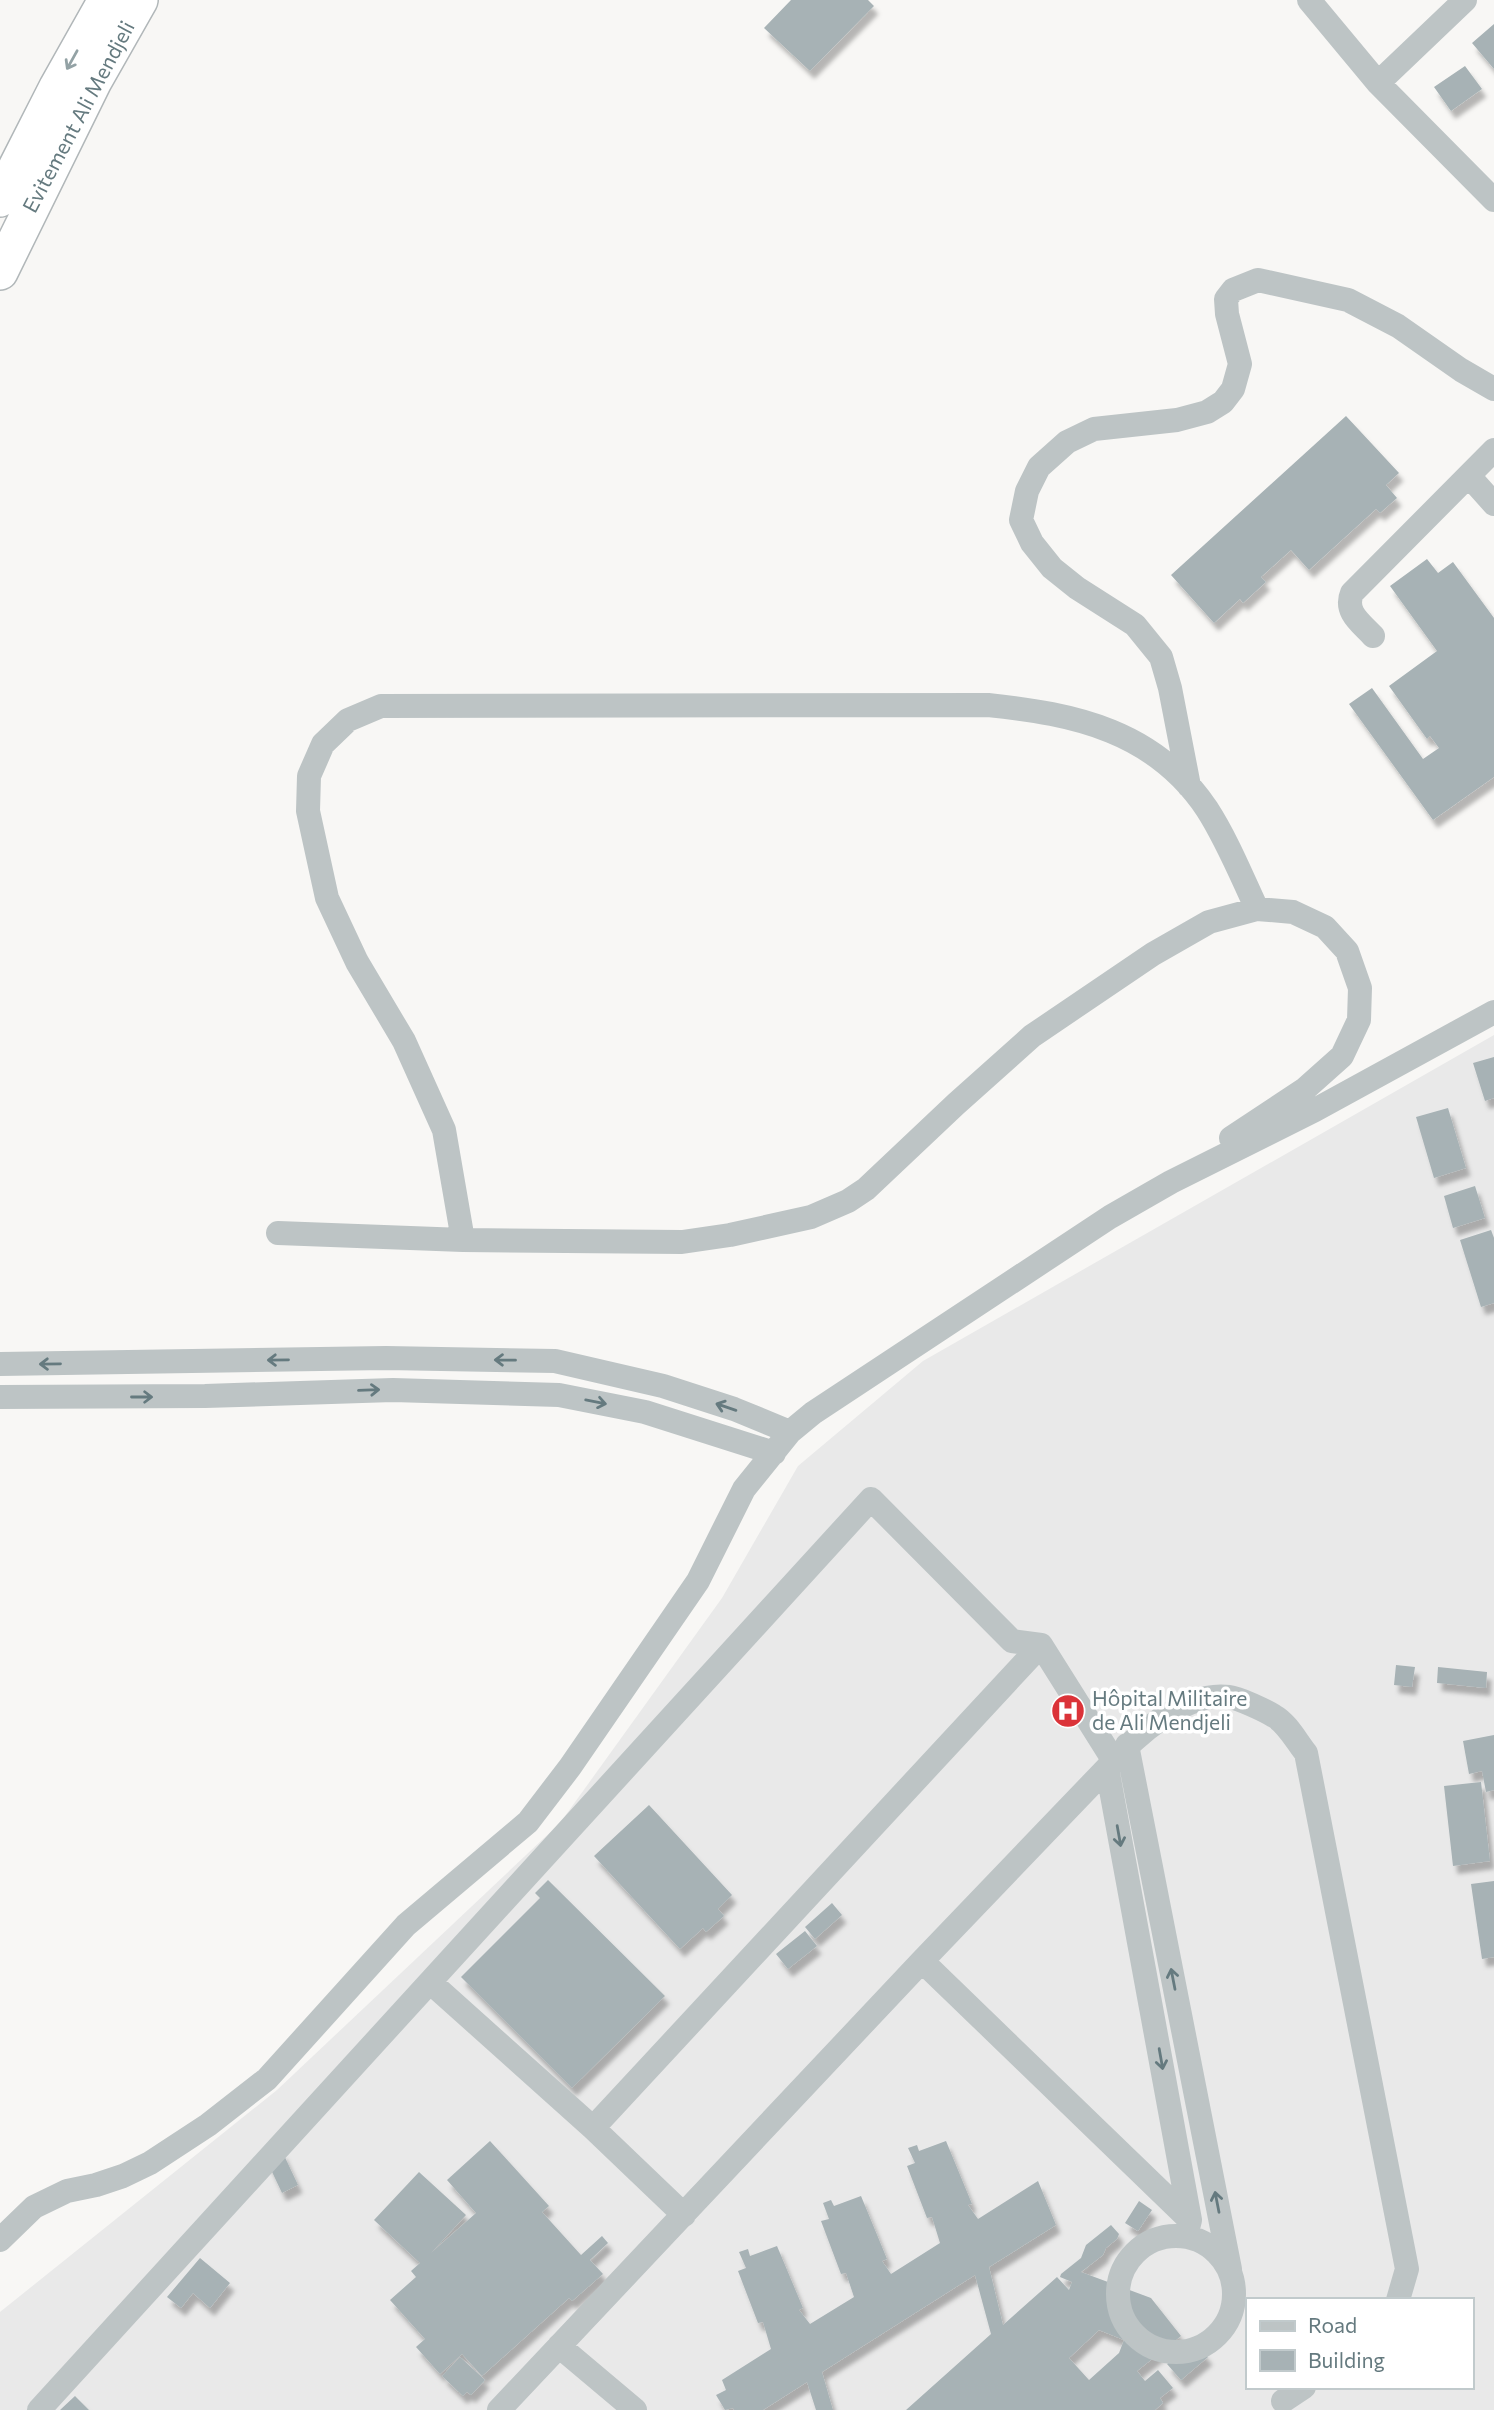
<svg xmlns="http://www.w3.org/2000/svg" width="1494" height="2410" viewBox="0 0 1494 2410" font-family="Commissioner,sans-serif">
  <defs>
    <filter id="shadow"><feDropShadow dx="4.5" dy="8" stdDeviation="2" flood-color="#0004"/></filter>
  </defs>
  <rect width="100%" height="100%" fill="#f8f7f5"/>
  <path fill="#e9e9e9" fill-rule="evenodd" d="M1494,1035V2410H0V2312L277,2090L560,1823L722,1598L798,1466L923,1361ZM1247,2300H1471V2387H1247Z"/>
  <path fill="#a7b2b5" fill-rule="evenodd" filter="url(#shadow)" d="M791,0H868L874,6L810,71L764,28Z
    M1494,24V69L1472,43Z
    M1465,66L1482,89L1451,111L1434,87Z
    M1346,416L1399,473L1386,485L1397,498L1380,513L1376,509L1309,570L1291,550L1261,577L1266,582L1243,603L1240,599L1214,623L1171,575Z
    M1427,559L1438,573L1453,562L1494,618V777L1433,820L1349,704L1372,688L1423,759L1439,748L1430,736L1427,739L1389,686L1437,651L1390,586Z
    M1494,1057V1098L1485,1101L1473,1063Z
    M1448,1108L1466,1168L1434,1178L1416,1117Z
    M1475,1186L1485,1218L1453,1228L1444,1196Z
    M1491,1230L1494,1238V1303L1481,1307L1460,1240Z
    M1396,1665L1415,1667L1412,1687L1394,1685Z
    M1438,1667L1487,1672L1486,1688L1437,1683Z
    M1494,1735V1790L1486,1792L1482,1771L1469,1774L1463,1741Z
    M1481,1782L1490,1861L1453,1866L1444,1786Z
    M649,1805L732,1895L718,1909L724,1916L706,1932L703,1928L680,1949L594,1856Z
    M548,1880L665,1996L572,2088L461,1977L540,1898L535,1893Z
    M1494,1881V1957L1482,1959L1471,1884Z
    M832,1903L842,1915L815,1939L805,1927Z
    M805,1931L817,1946L788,1969L776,1954Z
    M490,2141L549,2206L542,2212L581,2255L602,2236L608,2243L590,2260L603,2274L572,2301L569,2298L482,2376L462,2354L440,2374L416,2347L425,2339L390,2300L416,2277L411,2271L420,2263L374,2220L419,2172L466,2215L431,2253L476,2213L447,2180Z
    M946,2141L972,2204L968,2205L978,2219L1038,2181L1056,2225L989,2267L1003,2325L1057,2277L1069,2290L1072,2282L1060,2277L1061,2274L1081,2258L1086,2245L1111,2225L1119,2234L1117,2239L1106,2248L1103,2255L1081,2272L1151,2298L1181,2336L1137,2371L1145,2381L1158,2370L1173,2388L1160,2398L1163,2403L1155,2410H906L991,2334L975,2275L822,2372L833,2410H816L807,2382L763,2410H734L733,2408L725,2410L716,2395L726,2390L722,2380L771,2349L763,2322L758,2323L738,2271L746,2268L739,2252L748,2249L750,2256L777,2246L803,2308L799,2310L810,2324L854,2297L846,2273L841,2274L821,2221L829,2219L823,2203L831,2200L834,2206L861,2196L887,2259L882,2261L891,2274L940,2243L932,2217L927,2218L907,2166L915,2163L908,2148L917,2145L919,2151ZM1099,2330L1124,2340L1119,2353L1089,2380L1069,2358Z
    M282,2151L298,2185L282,2193L266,2159Z
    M1139,2201L1152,2210L1138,2231L1125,2223Z
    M200,2258L230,2283L210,2308L193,2293L181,2308L167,2297Z
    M1194,2341L1208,2357L1181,2380L1167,2364Z
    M460,2357L485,2380L471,2395L467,2392L463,2396L442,2376Z
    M75,2396L89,2410H60Z"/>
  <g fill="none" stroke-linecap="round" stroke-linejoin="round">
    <g stroke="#b1b7b9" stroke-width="38">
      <path id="highway" d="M0,199L57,87L106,0
        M0,272L94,81L140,0"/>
    </g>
    <path stroke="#bdc4c5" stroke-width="24" d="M1309,0L1378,83L1494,200
      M1378,83L1465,0
      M1469,476L1494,504
      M1373,636C1361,623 1344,612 1352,593L1494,450
      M1189,786L1170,688L1161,657L1135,625L1077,588L1052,568L1032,543L1021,520L1027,491L1039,467L1067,442L1094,429L1177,420L1207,412L1223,402L1233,389L1240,364L1227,314L1226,299L1233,290L1258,280L1348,300L1398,326L1461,370L1494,389
      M278,1233L463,1240L682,1242L730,1235L811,1217L848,1201L866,1189L956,1104L1032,1036L1153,954L1209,922L1257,909L1293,912L1325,927L1347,951L1360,988L1359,1020L1342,1056L1305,1089L1231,1138
      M463,1240L444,1130L404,1041L357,962L327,898L308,811L309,776L323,744L348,720L381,706L988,705C1075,714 1155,731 1207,809C1227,840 1241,875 1257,909
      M0,1364L386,1358L555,1361L663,1386L734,1409L790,1432
      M0,1397L205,1396L393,1390L559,1395L645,1412L774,1453
      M1041,1645L1114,1761
      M1127,1745L1230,2269
      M1107,1768L1190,2220L1186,2236
      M922,1961L1190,2220
      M430,1982L593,2128L684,2215
      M593,2128L1041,1645
      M1118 2294a58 58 0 1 1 116 0a58 58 0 1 1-116 0Z
      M0,2240L34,2207L67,2191L96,2185L123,2176L150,2163L208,2125L267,2079L406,1925L528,1822L570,1767L698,1581L744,1489L790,1432L813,1413L1110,1217L1171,1182L1315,1110L1494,1012
      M559,2346L635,2410
      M1283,2401L1304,2387
      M39,2410L871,1499L1012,1641L1041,1645
      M499,2410L922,1961L1107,1768C1134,1737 1184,1691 1229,1697C1239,1698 1266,1711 1274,1716C1287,1723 1297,1742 1306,1753L1407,2269L1398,2300"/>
    <use href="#highway" stroke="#fff" stroke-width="35"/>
  </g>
  <defs><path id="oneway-shaft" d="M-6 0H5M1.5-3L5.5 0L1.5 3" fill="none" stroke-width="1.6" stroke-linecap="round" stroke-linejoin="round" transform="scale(1.75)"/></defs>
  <use stroke="#93a2a5" href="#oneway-shaft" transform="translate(72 60) rotate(119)"/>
  <g stroke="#657a7f">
    <use href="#oneway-shaft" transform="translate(278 1360) rotate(179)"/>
    <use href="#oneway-shaft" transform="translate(505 1360) rotate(-179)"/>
    <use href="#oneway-shaft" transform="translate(50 1364) rotate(179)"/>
    <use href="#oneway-shaft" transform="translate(369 1390) rotate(-2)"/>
    <use href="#oneway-shaft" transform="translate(142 1397)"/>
    <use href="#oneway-shaft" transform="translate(596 1402) rotate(11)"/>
    <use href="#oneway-shaft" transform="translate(726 1407) rotate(-161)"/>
    <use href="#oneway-shaft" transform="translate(1119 1836) rotate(80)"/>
    <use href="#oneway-shaft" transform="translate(1173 1979) rotate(-101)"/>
    <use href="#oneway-shaft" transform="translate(1161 2059) rotate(80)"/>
    <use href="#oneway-shaft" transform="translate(1217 2202) rotate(-101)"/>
  </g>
  <defs>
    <g id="hospital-disc" transform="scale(1.75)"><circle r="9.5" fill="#db3339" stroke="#fff"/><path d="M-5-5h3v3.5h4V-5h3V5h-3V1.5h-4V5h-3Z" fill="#fff"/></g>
  </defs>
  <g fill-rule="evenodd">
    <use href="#hospital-disc" x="1068" y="1711"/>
  </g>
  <g text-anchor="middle" stroke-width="7" stroke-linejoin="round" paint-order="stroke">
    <g font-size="21" fill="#657a7f" stroke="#fff">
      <text transform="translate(79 117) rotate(-62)" y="7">Evitement Ali Mendjeli</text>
    </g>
    <g font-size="21" fill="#657a7f" stroke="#fff" text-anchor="start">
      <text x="1092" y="1706">Hôpital Militaire<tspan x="1092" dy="24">de Ali Mendjeli</tspan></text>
    </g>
  </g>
  <rect x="1246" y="2298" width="228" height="91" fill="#ffffff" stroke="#c1cacc" stroke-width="2"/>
  <rect x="1260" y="2321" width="35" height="10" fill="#bdc4c5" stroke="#c1cacc" stroke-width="2"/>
  <text x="1308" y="2333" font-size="21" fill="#657a7f">Road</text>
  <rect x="1260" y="2350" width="35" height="21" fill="#a7b2b5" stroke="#c1cacc" stroke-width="2"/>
  <text x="1308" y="2368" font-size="21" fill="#657a7f">Building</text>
</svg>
